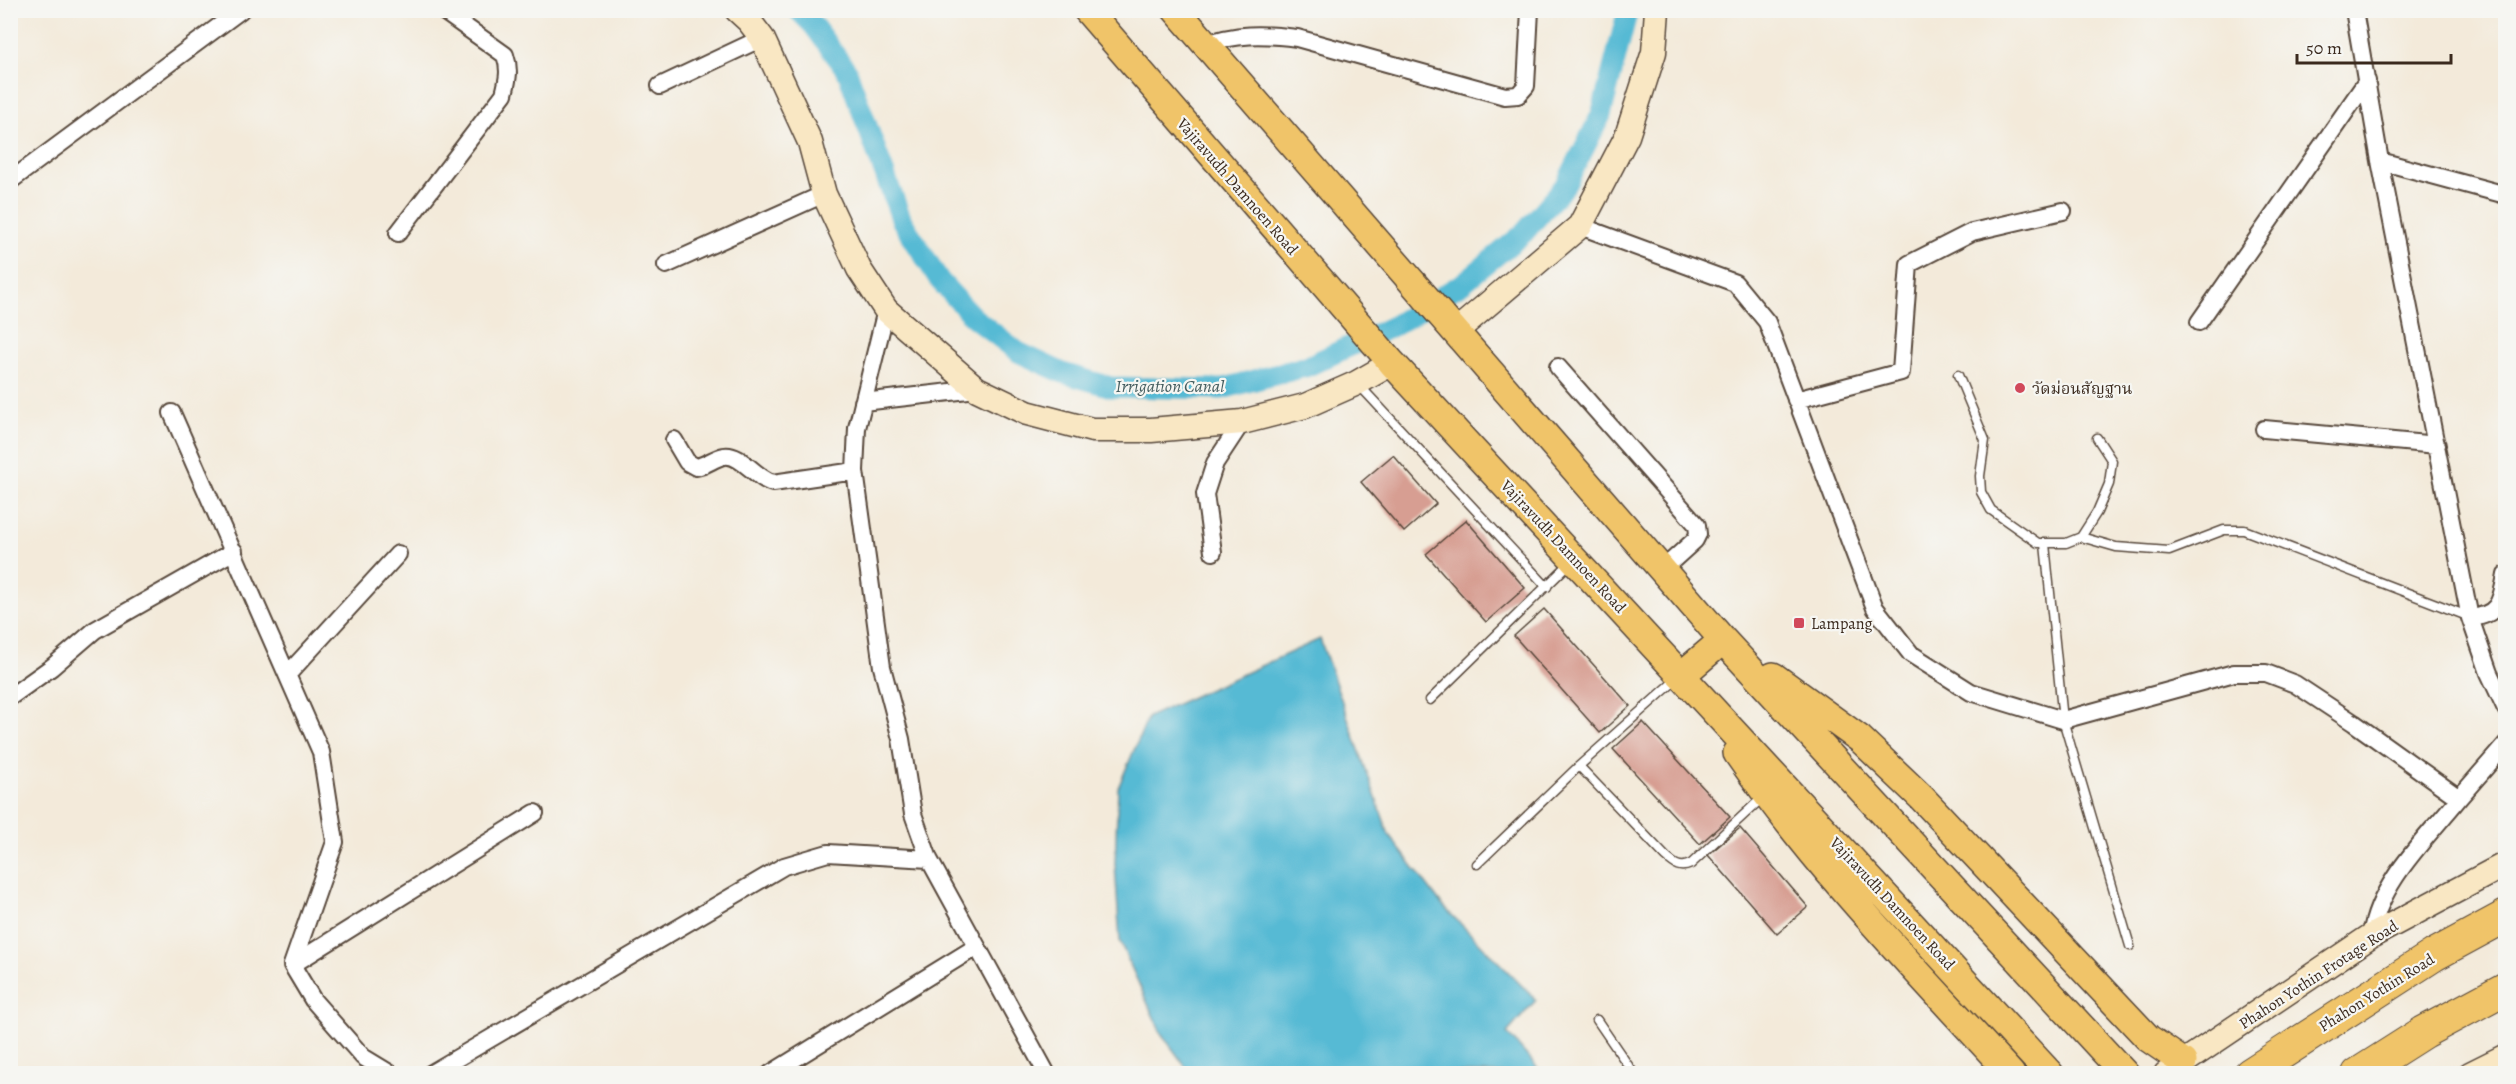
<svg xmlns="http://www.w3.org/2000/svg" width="2516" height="1084" viewBox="0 0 2516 1084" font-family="Alegreya,'Noto Serif Thai',serif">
  <rect width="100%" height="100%" fill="#f6f6f2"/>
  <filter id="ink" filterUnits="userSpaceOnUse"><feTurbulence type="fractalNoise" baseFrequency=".0167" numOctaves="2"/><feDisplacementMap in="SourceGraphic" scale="12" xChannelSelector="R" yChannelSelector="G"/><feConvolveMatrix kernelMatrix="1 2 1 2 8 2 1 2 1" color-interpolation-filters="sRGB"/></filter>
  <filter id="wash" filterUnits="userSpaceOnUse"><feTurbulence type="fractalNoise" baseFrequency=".008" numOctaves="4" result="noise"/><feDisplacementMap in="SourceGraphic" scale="24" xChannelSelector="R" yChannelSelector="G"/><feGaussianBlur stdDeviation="1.35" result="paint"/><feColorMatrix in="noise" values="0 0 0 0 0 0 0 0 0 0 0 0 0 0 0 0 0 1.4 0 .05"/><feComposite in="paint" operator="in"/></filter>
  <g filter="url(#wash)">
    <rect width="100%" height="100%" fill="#f3eada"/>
    <path fill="#56bad4" stroke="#487279" stroke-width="1.5" d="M1320,639L1389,835L1442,905L1536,1000L1507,1033L1542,1073H1190L1161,1033L1120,942L1115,864L1118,788L1148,717Z"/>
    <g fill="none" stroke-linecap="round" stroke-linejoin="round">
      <path stroke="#56bad4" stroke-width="21" d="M798,10L813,25L847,71L902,221L940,281L973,317L1018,352L1063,373L1111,387L1221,389L1308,366L1395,325L1463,283L1524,233L1566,184L1601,115L1628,10"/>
    </g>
    <g id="blocks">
      <path fill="#d79e92" d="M1393,455L1436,504L1404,532L1361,482Z
        M1466,520L1525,588L1486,622L1426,554Z
        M1544,609L1630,706L1600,733L1514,636Z
        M1643,722L1730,817L1700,844L1613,749Z
        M1740,828L1808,907L1777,934L1708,855Z"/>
    </g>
  </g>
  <g filter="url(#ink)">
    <use href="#blocks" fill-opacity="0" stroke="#57473a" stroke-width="1.5"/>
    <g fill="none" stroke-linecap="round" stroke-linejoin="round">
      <g stroke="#57473a" stroke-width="11">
        <path id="lane" d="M1958,375L1985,440L1980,476L1981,492L1991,510L2038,543H2066L2081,537L2097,512L2109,484L2112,461L2097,438
          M1359,385L1547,587
          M2081,537L2116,547L2169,551L2224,530H2244L2470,617
          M2045,544L2063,720L2130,946
          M1430,700L1570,563
          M1579,766L1666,857C1675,865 1680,869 1691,864L1763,797
          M1477,864L1579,766L1678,678
          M1597,1020L1634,1074"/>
      </g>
      <g stroke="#57473a" stroke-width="20">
        <path id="street" d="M2354,10L2380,161L2470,618L2489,673L2506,709
          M1204,45C1236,33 1263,34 1297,38L1505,96L1518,95L1526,86L1530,10
          M660,86L762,38
          M2380,161L2506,195
          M10,181L241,10
          M1580,226L1735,283L1767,322L1875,608L1911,654L1971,692L2063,720L2234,673H2266L2295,684L2354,723L2459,798L2506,744
          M398,233L504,94C508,79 510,69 505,55L442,10
          M666,265L824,194
          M886,310L857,428L855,471L882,667L901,739L913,814L929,859L1047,1074
          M2199,322L2367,81
          M1558,367L1697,525L1698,534L1695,540L1663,569
          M1796,400L1901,372L1909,264L1972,232L2063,211
          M863,402L977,389
          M172,413L321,752L335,842L292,965L313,1000L363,1057L391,1074
          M2264,429L2437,445
          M674,440L687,462L696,467C707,465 714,458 724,456C741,453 756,479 773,483L855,471
          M1213,552L1205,494L1215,463L1242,422
          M2470,618C2500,615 2501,601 2506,575
          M288,674L398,554
          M10,697L52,667L95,630L234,551
          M2371,936C2379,882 2426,839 2459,798
          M292,965L535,813
          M430,1074L784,866L828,853L929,859
          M770,1074L976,947"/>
      </g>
      <g stroke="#57473a" stroke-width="27">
        <path id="secondary" d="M737,10L749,21L762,38L810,142L824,194L859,269L886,310L977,389L1027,413L1092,430H1151L1242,422L1305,406L1357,383L1392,363
          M1455,332L1580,226L1627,136L1654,52L1657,10
          M2166,1074L2371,936L2506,864
          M2470,1074L2506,1056"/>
      </g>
      <g stroke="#57473a" stroke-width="30">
        <path id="primary" d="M1087,10L1392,363L2050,1074
          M1176,10L1723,640L2125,1074
          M1683,674L1723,640
          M1773,676L1860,739L1922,798L2148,1038L2183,1062
          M1737,753C1817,869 1916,970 2011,1074"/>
      </g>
      <g stroke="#57473a" stroke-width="34">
        <path id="highway" d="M2250,1074L2434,955L2506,916
          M2358,1074L2424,1032L2506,988"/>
      </g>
      <use href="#lane" stroke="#fff" stroke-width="8"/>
      <use href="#street" stroke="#fff" stroke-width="16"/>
      <use href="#secondary" stroke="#f9e7c3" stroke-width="24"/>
      <use href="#primary" stroke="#f0c469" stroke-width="27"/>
      <use href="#highway" stroke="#f0c469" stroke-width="32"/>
    </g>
  </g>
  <g fill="#d1495b" stroke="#f6f6f2" stroke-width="2">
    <circle cx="2020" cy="388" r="6"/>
    <rect x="1793" y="617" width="12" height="12" rx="3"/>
  </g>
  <g text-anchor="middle" stroke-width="4.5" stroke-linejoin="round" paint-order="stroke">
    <g font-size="16" fill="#3b2a1e" stroke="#f6f6f2">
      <text transform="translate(1238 186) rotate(49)" y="6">Vajiravudh Damnoen Road</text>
      <text transform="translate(1564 546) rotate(47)" y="6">Vajiravudh Damnoen Road</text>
      <text transform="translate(1893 903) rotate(47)" y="6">Vajiravudh Damnoen Road</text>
      <text transform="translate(2318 974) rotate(-33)" y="6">Phahon Yothin Frotage Road</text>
      <text transform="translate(2376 992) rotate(-32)" y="6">Phahon Yothin Road</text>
    </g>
    <g font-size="16" fill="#3b2a1e" stroke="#f6f6f2" text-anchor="start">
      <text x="2032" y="394">วัดม่อนสัญฐาน</text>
      <text x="1811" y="629">Lampang</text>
    </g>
    <g font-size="18" font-style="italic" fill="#445c5e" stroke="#f6f6f2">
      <text x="1170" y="392">Irrigation Canal</text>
    </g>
  </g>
  <rect width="2516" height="1084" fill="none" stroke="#f6f6f2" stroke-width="36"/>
  <path d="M2297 54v9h154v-9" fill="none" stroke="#3b2a1e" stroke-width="3"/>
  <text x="2306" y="54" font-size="18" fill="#3b2a1e" stroke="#f6f6f2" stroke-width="4.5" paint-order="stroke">50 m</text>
</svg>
